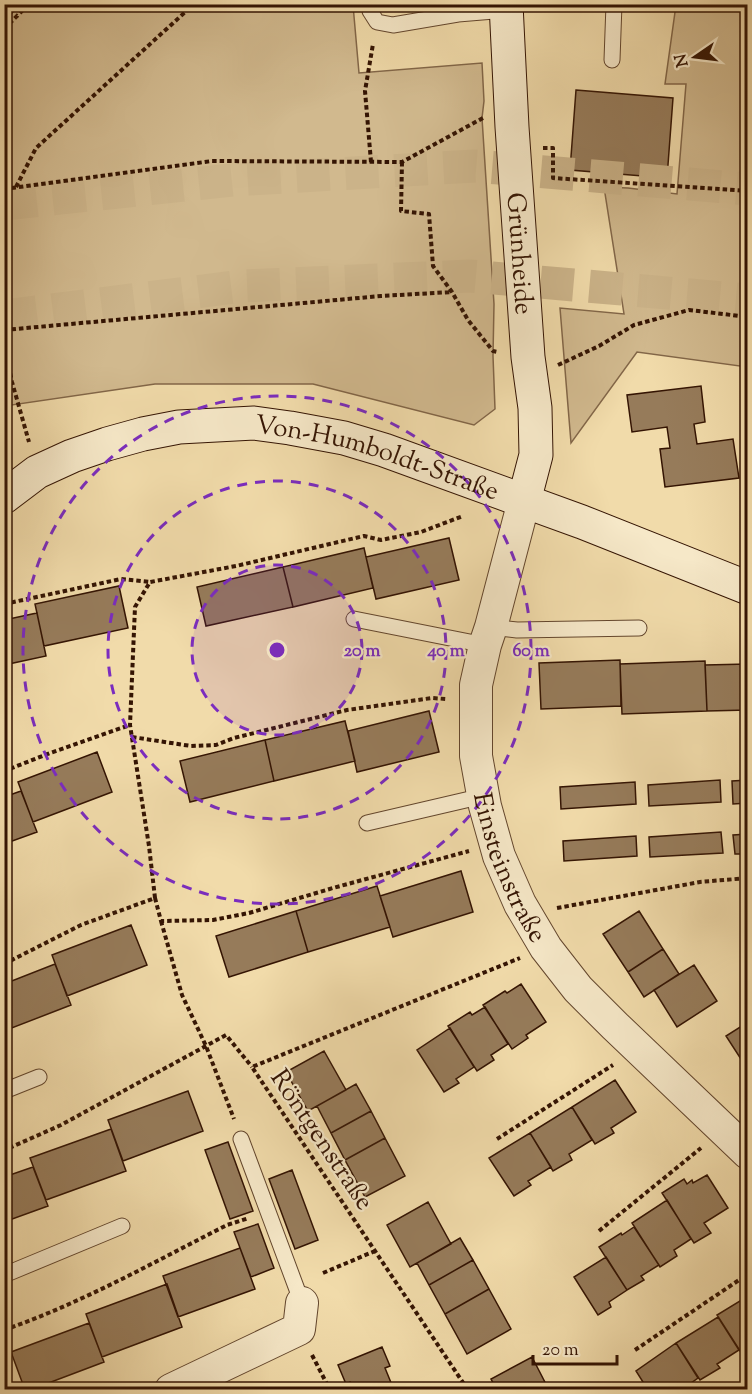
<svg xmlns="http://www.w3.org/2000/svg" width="752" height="1394" viewBox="0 0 752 1394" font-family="'Sorts Mill Goudy',serif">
  <rect width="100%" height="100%" fill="#f1dbaa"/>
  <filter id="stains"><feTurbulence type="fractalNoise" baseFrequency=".00333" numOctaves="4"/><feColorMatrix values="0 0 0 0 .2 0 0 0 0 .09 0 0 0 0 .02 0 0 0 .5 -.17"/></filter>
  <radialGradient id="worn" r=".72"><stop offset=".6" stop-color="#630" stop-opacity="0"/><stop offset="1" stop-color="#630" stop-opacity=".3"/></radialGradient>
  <path fill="#d1b98e" stroke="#826648" stroke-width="1.5" d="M4,5H353L359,73L482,63L484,101L482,118L494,304L493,356L495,409L474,425L313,384H155L5,406Z
    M676,5H747V367L637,352L571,443L560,308L624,314L604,187L628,188L677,194L686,84H665Z"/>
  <path fill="#967b5a" stroke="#341403" stroke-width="1.5" d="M576,90L673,98L667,178L570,170Z
    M701,386L705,422L694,424L697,444L733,439L739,478L665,487L660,449L670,448L667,427L632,432L627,395Z
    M449,538L459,580L376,599L366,557Z
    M364,548L373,588L293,607L283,567Z
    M283,567L293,607L206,626L197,587Z
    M119,586L128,628L44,646L35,604Z
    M37,613L46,656L4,665V620Z
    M620,660L621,706L541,709L539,663Z
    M705,661L707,711L622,714L620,664Z
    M748,664V710L707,711L705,665Z
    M429,711L439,752L357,772L348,731Z
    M345,721L355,761L274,781L265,740Z
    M265,740L274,781L190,802L180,761Z
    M97,752L112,792L33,822L18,782Z
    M720,780L721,802L649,806L648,785Z
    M748,780V803L733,804L732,781Z
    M635,782L636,804L561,809L560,787Z
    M21,791L37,832L4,844V797Z
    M721,832L723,853L650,857L649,837Z
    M748,834V854H735L733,835Z
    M636,836L637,856L564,861L563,841Z
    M461,871L473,912L393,937L380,896Z
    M377,886L390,927L308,952L296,911Z
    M296,911L308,952L229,977L216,936Z
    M639,911L663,949L628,972L603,934Z
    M131,925L147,965L67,996L52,955Z
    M663,949L679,974L644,997L628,972Z
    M55,964L71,1005L4,1031V984Z
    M694,965L717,1001L677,1027L654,990Z
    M521,984L546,1022L526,1035L528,1038L512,1049L483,1005L505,991L507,993Z
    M485,1007L508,1044L491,1055L494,1060L477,1071L448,1026L470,1012L472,1015Z
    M748,1022V1070L726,1036Z
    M450,1028L474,1067L456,1079L459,1083L444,1092L417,1050Z
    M324,1051L346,1090L308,1111L286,1072Z
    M615,1080L636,1112L611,1128L614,1133L595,1144L572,1107Z
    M356,1084L371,1111L331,1133L317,1106Z
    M188,1091L203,1131L123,1161L108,1120Z
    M572,1107L592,1140L569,1154L572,1160L553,1171L530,1133Z
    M371,1111L385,1138L345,1160L331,1133Z
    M111,1129L126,1171L46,1200L30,1158Z
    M530,1133L551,1167L528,1181L531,1185L514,1196L489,1158Z
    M385,1138L405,1176L365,1197L345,1160Z
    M228,1142L253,1211L230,1219L205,1150Z
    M33,1167L48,1206L4,1222V1177Z
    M292,1170L318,1240L295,1249L269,1179Z
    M707,1175L728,1208L704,1223L711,1233L694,1243L662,1193L684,1179L687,1184L692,1180L693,1183Z
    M667,1200L691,1239L674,1250L677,1256L660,1267L632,1223Z
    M428,1202L451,1244L410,1267L387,1225Z
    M258,1224L274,1268L251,1277L234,1232Z
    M634,1227L659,1265L641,1276L644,1280L627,1290L599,1247L621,1233L622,1235Z
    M460,1238L473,1260L429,1285L417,1263Z
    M240,1248L255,1289L178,1317L163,1276Z
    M606,1257L627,1290L609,1302L611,1307L598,1315L574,1277Z
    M473,1260L489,1289L445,1314L429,1285Z
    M167,1284L182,1327L102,1357L86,1314Z
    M489,1289L511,1329L467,1354L445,1314Z
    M748,1296V1350L742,1354L717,1315Z
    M718,1317L739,1350L717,1364L720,1368L700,1380L676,1343Z
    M89,1323L104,1362L30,1390H25L11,1352Z
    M676,1343L698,1378L681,1390H648L636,1371Z
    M382,1347L390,1366L385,1368L394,1390H353L350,1382L346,1384L338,1365Z
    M532,1357L549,1390H497L491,1379Z"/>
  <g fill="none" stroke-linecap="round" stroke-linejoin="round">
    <path stroke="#cbb389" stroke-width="33" stroke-dasharray="33 16" stroke-linecap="butt" d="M4,204L232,180L475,166L748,189
      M4,316L243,286L470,276L748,300"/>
    <g stroke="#63462d" stroke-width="17">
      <path id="lane" d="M369,4L370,11L377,22L393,25L458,14L457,4
        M458,14L506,10
        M612,60L614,4
        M354,619L485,645
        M491,627L517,630L639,628
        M367,823L483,796
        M4,1091L39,1077
        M241,1139L302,1303
        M4,1275L122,1226"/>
    </g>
    <g stroke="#63462d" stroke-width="34">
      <g id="street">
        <path id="s1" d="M524,501L491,627L485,645L476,685V756L485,806L499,856L520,904L546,948L578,989L615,1026L748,1153"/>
        <path d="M171,1390L299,1329L302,1303"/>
      </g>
    </g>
    <g stroke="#341403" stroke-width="35">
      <g id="secondary">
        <path id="s2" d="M506,4L512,127L528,357L535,408L536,455L524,501"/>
        <path id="s3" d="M4,497L37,472L72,456L107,444L143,434L179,427L254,423L290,428L344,438L384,450L582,522L748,588"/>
      </g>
    </g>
    <path stroke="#341403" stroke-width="4" stroke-dasharray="4.5 3" stroke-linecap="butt" d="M4,5L17,16
      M4,29L29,4
      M543,148H553V178L748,191
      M371,162L365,91L373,44
      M402,162L401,211L429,214L433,266L452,292L468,320L493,351L498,352
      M16,187L36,148L194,4
      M4,189L212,161L402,162L483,118
      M4,330L381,296L452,292
      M4,344L12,382L29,442
      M558,365L599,346L634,325L689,310L748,317
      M4,604L121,579L150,582
      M132,737L191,746L216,745L234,738L347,710L432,698L446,699
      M4,773L12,768L50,753L130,725
      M155,898L149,846L130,725L135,607L150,582L236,566L364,536L381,540L421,532L463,516
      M557,908L700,882L748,878
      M161,921L182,995L206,1046L234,1119
      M4,964L81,925L155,898L161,921L213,920L249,913L333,888L469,851
      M497,1139L613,1065
      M4,1153L7,1149L61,1125L226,1035L252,1067
      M599,1231L701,1148
      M323,1273L375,1251
      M4,1330C82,1303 154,1262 227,1225L249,1218
      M635,1350L748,1274
      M312,1355L330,1390
      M468,1390L252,1067L520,958"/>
    <use href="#lane" stroke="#f6e8c8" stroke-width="15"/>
    <use href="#street" stroke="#f6e8c8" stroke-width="32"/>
    <use href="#secondary" stroke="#f6e8c8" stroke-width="33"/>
  </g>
  <circle cx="277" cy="650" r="85" fill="#7b2cbf" fill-opacity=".12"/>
  <g fill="none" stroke="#7b2cbf" stroke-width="3" stroke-dasharray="10 8">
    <circle cx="277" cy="650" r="85"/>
    <circle cx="277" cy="650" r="169"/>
    <circle cx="277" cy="650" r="254"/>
  </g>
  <g text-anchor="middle" stroke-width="4.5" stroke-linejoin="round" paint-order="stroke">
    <g font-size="26" fill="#341403" stroke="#f6e8c8">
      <text dy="9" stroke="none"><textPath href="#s2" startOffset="250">Grünheide</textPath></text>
      <text dy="9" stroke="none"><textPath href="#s3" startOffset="394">Von-Humboldt-Straße</textPath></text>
      <text dy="9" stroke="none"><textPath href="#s1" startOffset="378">Einsteinstraße</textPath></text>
      <text transform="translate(323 1139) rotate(56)" y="9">Röntgenstraße</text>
    </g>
  </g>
  <circle cx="277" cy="650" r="9" fill="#7b2cbf" stroke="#f6e8c8" stroke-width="3"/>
  <g font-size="18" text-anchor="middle" font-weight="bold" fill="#7b2cbf" stroke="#f6e8c8" stroke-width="4.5" stroke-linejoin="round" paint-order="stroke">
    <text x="362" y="656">20 m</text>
    <text x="446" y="656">40 m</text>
    <text x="531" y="656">60 m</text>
  </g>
  <rect width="752" height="1394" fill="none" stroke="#f1dbaa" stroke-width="24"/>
  <rect x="6" y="6" width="740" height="1382" fill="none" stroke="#341403" stroke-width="3"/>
  <rect x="12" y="12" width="728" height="1370" fill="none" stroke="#341403" stroke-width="1.5"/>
  <g transform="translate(695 57) rotate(256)" stroke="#f6e8c8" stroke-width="4.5" paint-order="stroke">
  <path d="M0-4.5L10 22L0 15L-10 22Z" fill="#341403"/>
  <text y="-9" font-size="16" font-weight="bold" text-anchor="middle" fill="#341403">N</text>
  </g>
  <path d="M533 1355v9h84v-9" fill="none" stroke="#341403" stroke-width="3"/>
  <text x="542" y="1355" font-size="18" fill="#341403" stroke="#f6e8c8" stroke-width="4.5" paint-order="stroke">20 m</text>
  <rect width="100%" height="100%" filter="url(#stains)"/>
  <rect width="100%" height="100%" fill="url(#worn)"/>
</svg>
